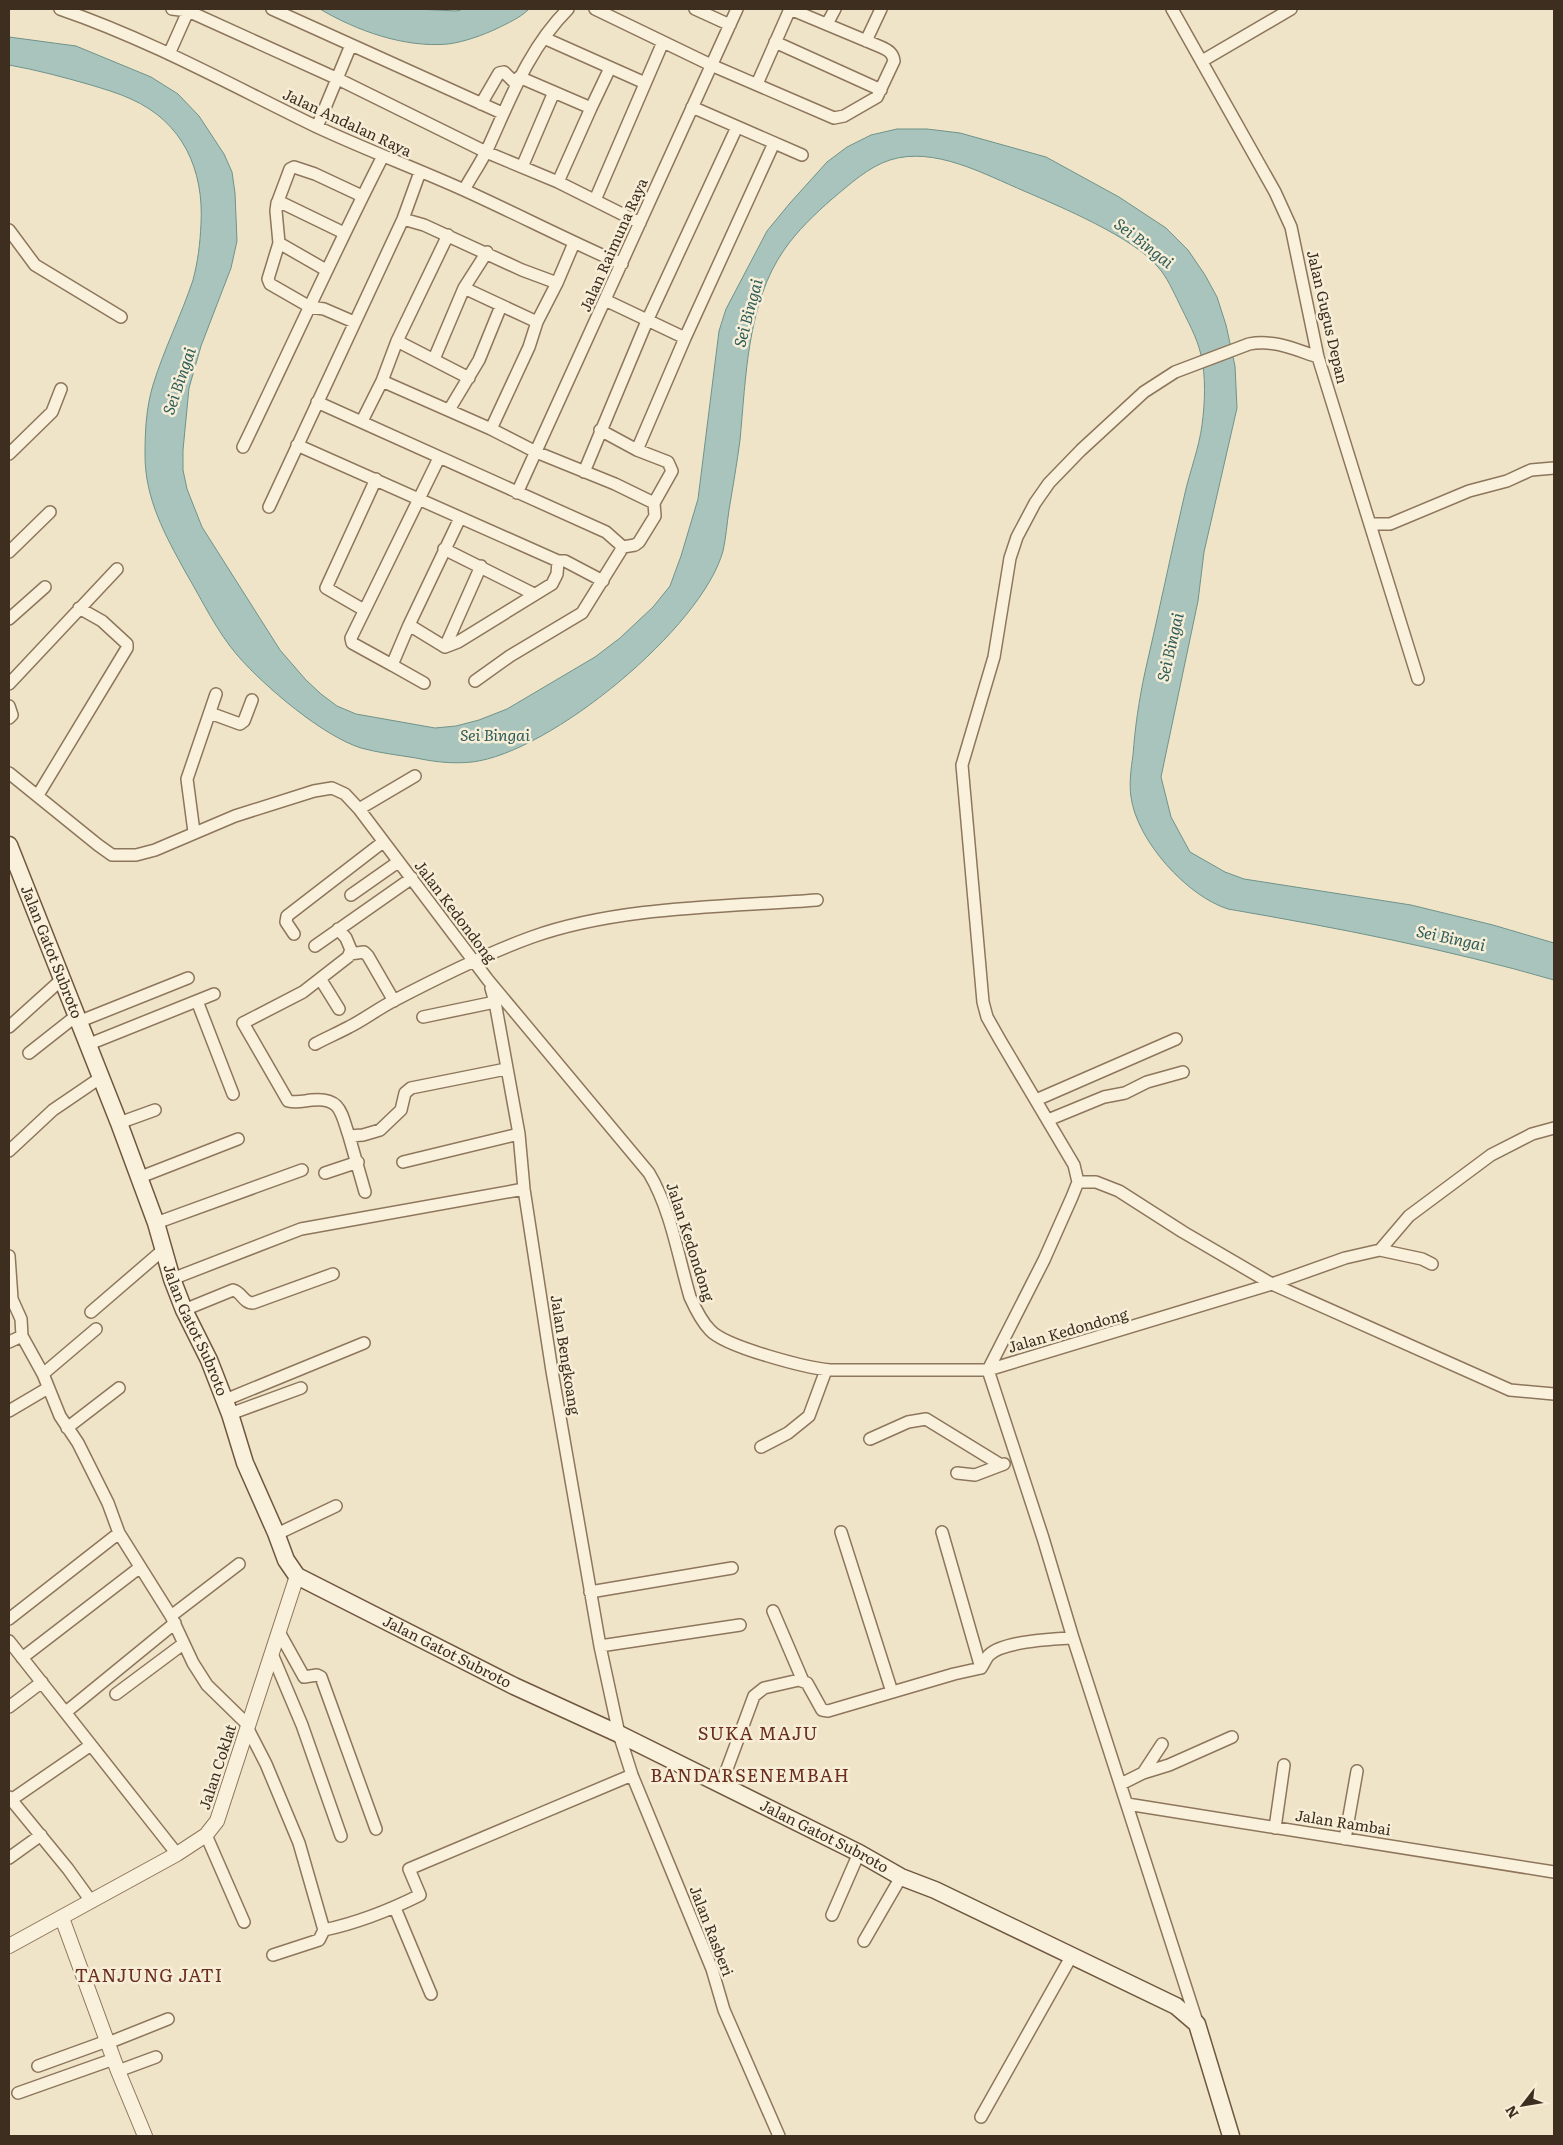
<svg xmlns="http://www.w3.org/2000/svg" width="1563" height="2145" viewBox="0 0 1563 2145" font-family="Literata,serif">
  <rect width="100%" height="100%" fill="#f0e4c8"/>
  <path fill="#a9c4bc" stroke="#6f938a" d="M320,9H417L456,11L464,9H529C520,18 508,23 496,29C483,35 464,42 448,44C405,48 357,31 320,9Z
    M9,37L76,46L151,77L178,94L199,116L224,154L232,172L235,193L237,241L231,268L201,346L189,388L183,450V470L187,489L202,527L280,650L306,680L321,694L337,706L356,714L435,728L456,726L479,720L507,709L595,657L620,638L653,607L670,586L681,556L698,499L719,331L726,309L767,231L790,203L827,162L847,147L871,135L897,129H927L960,133L1046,157L1119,197L1166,228L1188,250L1205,275L1217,297L1226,325L1235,366L1237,408L1204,552L1198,601L1161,777L1171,817L1190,852L1225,872L1244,879L1411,905L1493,925L1554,943V980C1447,949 1338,928 1228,909C1187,896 1137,841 1131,797C1129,783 1131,769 1133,755C1135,727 1139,700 1145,672C1159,612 1171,553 1185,493C1190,471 1199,448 1202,425C1205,403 1206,376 1201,355C1197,337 1187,320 1179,303C1173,291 1167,277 1158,267C1133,237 1061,207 1024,191C984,174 934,146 890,160C868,167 849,185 832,199C815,214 797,231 784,250C747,303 746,378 740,440C737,463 733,486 729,510C727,523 726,538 723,551C702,628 550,753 472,762C453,764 435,762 416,758C398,755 379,753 361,748C323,736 265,687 238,656C217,632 202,600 186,573C165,535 145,499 145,455C145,432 146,408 153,385C164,349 181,316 193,280C198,261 200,244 201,224C204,170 183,122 131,99C118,93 104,89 91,85C63,77 37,70 9,65Z"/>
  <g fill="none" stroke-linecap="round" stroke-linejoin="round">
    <g stroke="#8d765c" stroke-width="14">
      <path id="minor" d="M60,9C148,39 231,85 315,126C364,149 415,168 464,190C517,214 569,241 622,264
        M172,9L188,11L338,79L486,152L558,182L640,223
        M272,9L502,113
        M595,9L711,65L834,118L844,116L877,97L894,61C893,53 888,50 881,47L790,9L757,84
        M695,9L730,25
        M1172,9L1275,192L1291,227L1318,357L1418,679
        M827,24L835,9
        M544,38L645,83
        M866,41L881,9
        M775,42L881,90
        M169,54L189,9
        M1202,61L1291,9
        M519,77L591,108L610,68
        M481,104L499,73L504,72L516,84
        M692,107L802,155
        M317,127L351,45
        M522,167L554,92
        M558,182L591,108
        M464,190C471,177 480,164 487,150C510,100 528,49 568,9
        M595,200L663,42
        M278,201L290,169L294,167L315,174L362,196
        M403,219L424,225L522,270L557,283
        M9,230L35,265L121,317
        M279,243L268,279L270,284L310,307L324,309L354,322
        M326,270L279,243L276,211L277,203L278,201L344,233
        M464,288L537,322
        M605,300L685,338
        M397,341L469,378
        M434,359L464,288L487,252
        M382,381L491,429L536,452L615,484L654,503
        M317,402L606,532L623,547
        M449,410L479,360L501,306
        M362,421L382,381L397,341L448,235
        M491,429L529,347L537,322L557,283L574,243
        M297,445L558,561H565L603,581
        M243,447C290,350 334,252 383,156
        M637,450L685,338L774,143
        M9,454L52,412L61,389
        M439,458L351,638L352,643L392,665L409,625L445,647L458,642L552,584L557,574L558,561
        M584,472L647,321L737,127
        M517,493L737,9
        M269,507L403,219L420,172
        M1370,524H1390L1469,491L1507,481L1531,470L1554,468
        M444,549L534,594
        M9,552L50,512
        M364,610L326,588L376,479
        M9,619L45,587
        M409,625L460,518
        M445,647L481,566
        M392,665L424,683
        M475,681L510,656L582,613L623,547L635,545L639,542L655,516L654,503L672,471L668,462L637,450L600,430
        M9,684L117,569
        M9,706L12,715L9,718
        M210,713L240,724L244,721L252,700
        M9,773L98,845L112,855H136L155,850L235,816L314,791L332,788L345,794L359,809L488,980L649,1173C671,1210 678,1256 690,1297C695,1308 701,1321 710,1330C725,1347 807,1368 830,1370H988L1272,1284L1345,1258L1380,1250L1409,1216L1491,1155L1532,1134L1554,1128
        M38,795L127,648V644L102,621L79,608
        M359,809L415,776
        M194,832L187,779L216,694
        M351,895L398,862
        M338,929L346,938L351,950L348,957L303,992L243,1023L288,1101C297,1103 303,1101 312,1100C341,1097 341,1113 349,1136L363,1135L380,1130L401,1110L405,1093L411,1088L506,1069
        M294,934L286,922L287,916L383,842
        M315,946L412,878
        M350,954L364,952L368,956L394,1001
        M321,980L339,1009
        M491,988L495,1002L519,1134L524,1189L552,1371L600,1646L619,1734L632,1775L712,1969L724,2010L779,2136
        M197,1001L233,1094
        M423,1017L495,1002
        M78,1022L188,978
        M9,1027L61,980
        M315,1044C326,1038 338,1033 349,1027C365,1019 379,1008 395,1000C439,977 485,954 532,937C619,906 725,907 817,900
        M87,1045L214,994
        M29,1053L76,1016
        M1036,1100L1176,1039
        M1048,1120L1104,1097L1125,1093L1147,1082L1183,1072
        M119,1123L155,1110
        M349,1136L365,1192
        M9,1151L53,1110L100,1078
        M403,1162L519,1134
        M325,1173L358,1162
        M138,1178L238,1139
        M1078,1182H1096L1119,1191L1183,1232L1272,1284L1510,1390L1554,1394
        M156,1223L302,1170
        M1380,1250L1422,1259L1432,1264
        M9,1256L12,1299L21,1319L22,1336L43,1374L60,1416L78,1443L108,1503L119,1533L171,1616L193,1663L207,1685L248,1725
        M172,1279L301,1229L524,1189
        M184,1310L233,1290C242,1292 243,1303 253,1303L333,1274
        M91,1312L163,1250
        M9,1342L22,1336
        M43,1374L96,1329
        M225,1400L364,1343
        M9,1411L48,1388
        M230,1414L301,1388
        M67,1428L119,1388
        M870,1439L908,1422L926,1419L1001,1465
        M761,1447L788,1433L809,1416L826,1370
        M957,1473L975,1475L1004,1464
        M841,1532L892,1692
        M942,1532L981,1668
        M277,1534L336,1506
        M590,1592L732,1568
        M773,1611L803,1681
        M171,1616L239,1564
        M9,1619L119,1533
        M279,1632L304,1677L317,1675L321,1677L376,1829
        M9,1641L177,1854
        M600,1646L740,1625
        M272,1654L302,1725L341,1836
        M22,1658L139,1568
        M116,1694L183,1644
        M9,1707L42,1682
        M66,1712L175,1623
        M248,1729L266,1764L299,1843L324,1930L319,1940L273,1955
        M1143,1773L1162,1744
        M1121,1784L1143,1773L1169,1765L1232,1737
        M721,1785L754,1696L764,1688L799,1680L807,1683L822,1710L828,1711L954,1674L981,1668C984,1664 986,1658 989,1655C1003,1641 1053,1639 1073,1638
        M9,1797L68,1869L91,1901
        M11,1800L91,1745
        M1127,1804L1554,1872
        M1275,1828L1284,1765
        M206,1835L244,1922
        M1345,1839L1357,1771
        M9,1858L41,1835
        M395,1908L431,1994
        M832,1915L859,1853
        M324,1930C357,1923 390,1910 420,1895L409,1869L632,1775
        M864,1941L901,1877
        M1197,2022L1073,1638L1043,1538L988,1370L1044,1260L1072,1197L1078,1182L1074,1165L1000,1040L987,1017L983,1002L962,765L994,657L1010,558L1017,537L1035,503L1049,483L1081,450L1144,392L1175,372L1249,344C1274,339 1296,350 1318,357
        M108,2043L168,2019
        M38,2066L107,2041
        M118,2071L156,2057
        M18,2093L114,2059
        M981,2117L1071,1957"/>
    </g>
    <g stroke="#8d765c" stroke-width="16">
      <path id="tertiary" d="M62,1918L118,2071L145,2136
        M9,1946L177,1854L206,1835L217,1821L297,1576"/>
    </g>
    <g stroke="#6f573f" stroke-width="19">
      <g id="secondary">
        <path id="s1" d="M9,845L119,1123L156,1223L172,1279L184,1310L209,1360L230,1414L245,1463L276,1533L286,1560L297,1576L514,1686L619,1734L859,1853L901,1877L935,1890L1176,2006L1197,2024L1231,2136"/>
      </g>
    </g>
    <use href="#minor" stroke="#faf1dc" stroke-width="11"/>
    <use href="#tertiary" stroke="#faf1dc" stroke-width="14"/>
    <use href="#secondary" stroke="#faf1dc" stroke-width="16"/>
  </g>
  <g text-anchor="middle" stroke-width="5" stroke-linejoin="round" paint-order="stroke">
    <g font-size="15" fill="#3d2e20" stroke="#f7eed8">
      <text transform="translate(347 123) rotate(25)" y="5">Jalan Andalan Raya</text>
      <text transform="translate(614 245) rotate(-66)" y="5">Jalan Raimuna Raya</text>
      <text transform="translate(1327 317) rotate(77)" y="5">Jalan Gugus Depan</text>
      <text transform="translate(455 912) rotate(53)" y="5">Jalan Kedondong</text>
      <text dy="5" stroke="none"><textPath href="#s1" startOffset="115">Jalan Gatot Subroto</textPath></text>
      <text transform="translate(690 1242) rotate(72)" y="5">Jalan Kedondong</text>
      <text dy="5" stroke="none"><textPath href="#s1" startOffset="520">Jalan Gatot Subroto</textPath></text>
      <text transform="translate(1068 1331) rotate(-16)" y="5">Jalan Kedondong</text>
      <text transform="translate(565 1355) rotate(81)" y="5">Jalan Bengkoang</text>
      <text dy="5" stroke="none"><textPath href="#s1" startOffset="955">Jalan Gatot Subroto</textPath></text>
      <text transform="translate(218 1767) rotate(-72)" y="5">Jalan Coklat</text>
      <text transform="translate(1343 1823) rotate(9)" y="5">Jalan Rambai</text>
      <text dy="5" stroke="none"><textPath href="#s1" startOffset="1375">Jalan Gatot Subroto</textPath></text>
      <text transform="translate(711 1931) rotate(69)" y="5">Jalan Rasberi</text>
    </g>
    <g font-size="16" font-style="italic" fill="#2f5d5a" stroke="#f7eed8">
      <text transform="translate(1144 243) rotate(38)" y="6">Sei Bingai</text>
      <text transform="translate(748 313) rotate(-75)" y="6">Sei Bingai</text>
      <text transform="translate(179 381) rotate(-71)" y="6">Sei Bingai</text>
      <text transform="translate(1170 647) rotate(-77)" y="6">Sei Bingai</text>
      <text x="495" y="741">Sei Bingai</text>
      <text transform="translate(1451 938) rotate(12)" y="6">Sei Bingai</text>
    </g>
    <g font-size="18" letter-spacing="1" fill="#6b2e1e" stroke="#f7eed8">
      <text x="758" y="1740">SUKA MAJU</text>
      <text x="750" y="1782">BANDARSENEMBAH</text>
      <text x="149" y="1982">TANJUNG JATI</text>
    </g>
  </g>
  <rect width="1563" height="2145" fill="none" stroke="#3d2e20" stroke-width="20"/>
  <g transform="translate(1523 2105) rotate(239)" stroke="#f7eed8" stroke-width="4" paint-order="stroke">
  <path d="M0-4L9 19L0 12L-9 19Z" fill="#3d2e20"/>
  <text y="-8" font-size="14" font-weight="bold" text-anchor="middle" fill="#3d2e20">N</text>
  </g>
</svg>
